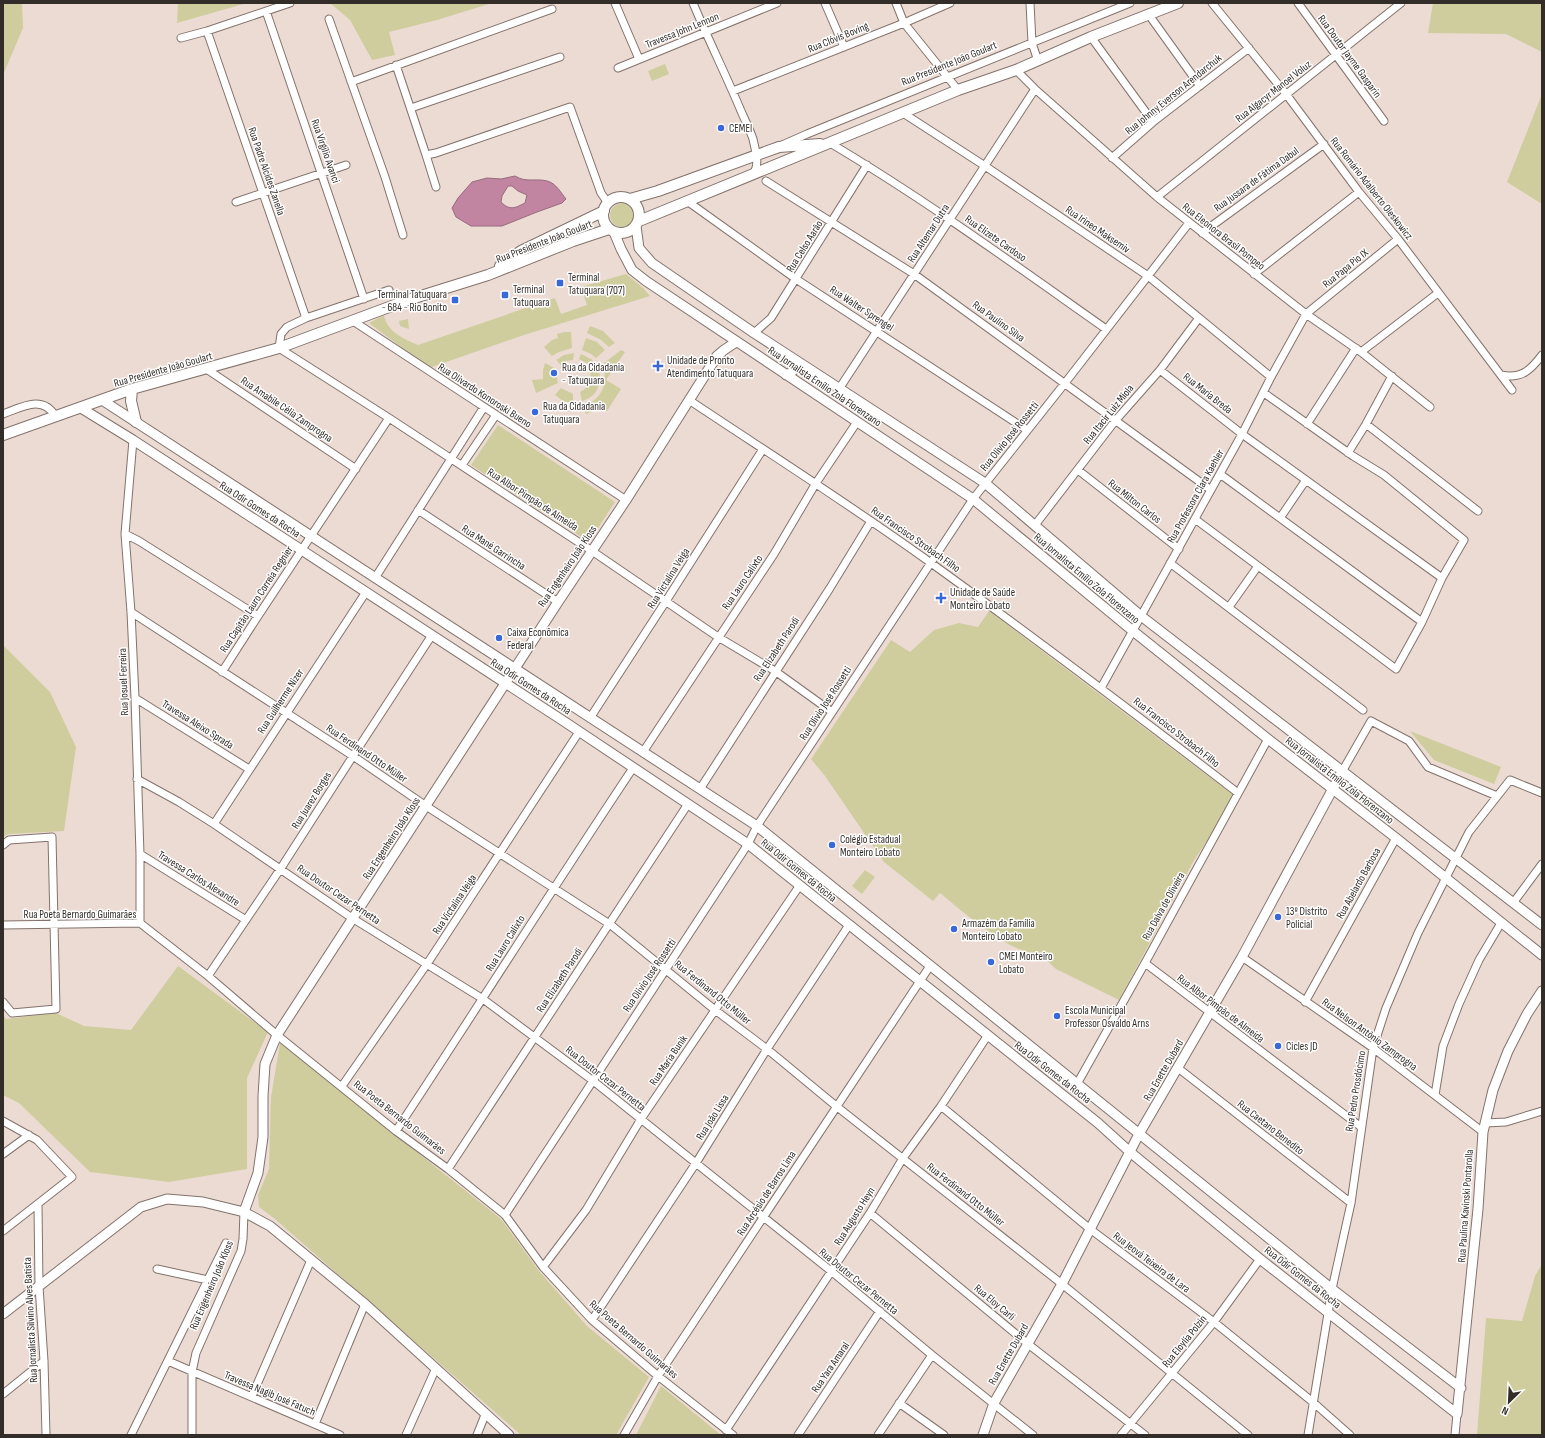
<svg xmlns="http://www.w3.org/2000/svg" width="1545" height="1438" viewBox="0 0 1545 1438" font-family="'Sofia Sans Condensed',sans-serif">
  <rect width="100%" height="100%" fill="#ecdbd3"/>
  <path fill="#cfcd9d" d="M3,3H22L23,28L3,75Z
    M178,3H247L177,23Z
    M330,3H492L437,20L389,32L395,55L372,60L350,20Z
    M1433,3H1542V52L1506,34L1428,33Z
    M665,64L669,74L652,81L648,71Z
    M1542,94V204L1507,182Z
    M610 215a12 12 0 1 1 24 0a12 12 0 1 1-24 0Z
    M626,274L643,288L650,296L524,335L429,368L369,323L384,315C387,332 404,339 418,345L555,298L561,314L587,305L581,287Z
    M408,319L409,329L400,326L399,321Z
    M590,326L603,331L615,343L609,347L601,340L587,333Z
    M565,332H571L572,348L559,352L552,356L544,347L552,340L558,338L557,334Z
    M586,338L597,342L605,350L596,358L591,354L582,350Z
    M621,350L625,352L606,380L621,389L607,411L600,408L586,414L583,406C603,399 608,383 603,364Z
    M574,353L573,360L566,361L561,365L556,360L564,355Z
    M581,354L593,360L588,364L579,359Z
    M545,363L558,370L556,375L558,383L536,393L532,380L543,379V370Z
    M598,368C603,382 598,397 582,401L580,392C589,387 592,381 590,371Z
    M561,388L573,394V403L563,401L555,395Z
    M498,425L615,502L589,542L471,465Z
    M989,611L1236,797L1193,862L1119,1000L1056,969L1040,954C1011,955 962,911 940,893L933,901L884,862L825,776L811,759L891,640L910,652L934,630L959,623L978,627Z
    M3,645L50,692L76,747L64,831L8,834L3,837Z
    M1410,731L1501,767L1494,784L1434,760Z
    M865,870L875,877L862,894L852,886Z
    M178,966L268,1032L247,1078V1169L169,1182L90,1172L19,1103L3,1095V1015L6,1019L56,1013L84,1026L131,1030Z
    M280,1043L501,1219L539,1271L587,1326L649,1377L616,1435H521L275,1219L259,1207L258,1195L269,1169L271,1097Z
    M1542,1264V1435H1477L1486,1318L1522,1321L1535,1276Z
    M661,1386L721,1435H636Z"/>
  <path fill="#c285a1" stroke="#976b7d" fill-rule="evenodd" d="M515,176C526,183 536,178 547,181C556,183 561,193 566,199L562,203L537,212L502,226H471L456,217L452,208L458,198L472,182L487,178L501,179ZM508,186H512L518,191L527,195L525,203C515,208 510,211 501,202L502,196Z"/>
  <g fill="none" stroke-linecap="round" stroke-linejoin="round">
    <g stroke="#82736c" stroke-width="9">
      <path id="minor" d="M615,3L639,59
        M693,3C708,39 726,75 741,111C745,120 750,130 753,139C755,149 761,167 752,174
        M825,3L844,47
        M896,3L904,23L958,90
        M1030,3L1032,43L1038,61
        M1212,3L1286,94L1359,192L1398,239L1512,390
        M1298,3L1384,121
        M266,11L364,299
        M1149,15L1200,86
        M329,19L385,177L403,235
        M207,31L306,318
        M1091,37L1153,122
        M181,38L207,31L290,3
        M396,65L426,155L436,153L570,107L601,193L608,203
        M618,68L777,3
        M1016,70L1035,89L1157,197L1306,314L1361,352L1430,407
        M351,82L552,9
        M733,91L904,23L950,3
        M411,108L560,57
        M903,113L985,166L1148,276L1271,377
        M830,143C926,200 1015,265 1106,329
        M782,145L807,134L1130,3
        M426,155L436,187
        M1112,158L1153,122L1249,48
        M766,181L914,274L1211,490
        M1157,197L1401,3
        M687,201L796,279L1027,430
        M236,202L346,165
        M1202,233L1324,144
        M1254,274L1359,192
        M389,290L306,318L287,327L281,334L279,348L389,418L592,551L718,637L775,671L832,712
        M353,321L626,500
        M754,333L771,318L867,165
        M1361,352L1438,293
        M205,368L356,469
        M1160,370L1242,434L1442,578
        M1501,375C1521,379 1530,371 1542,355
        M839,389L1035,89
        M689,400C770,454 852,506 931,563C1035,638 1137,715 1238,793
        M3,414C22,407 43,394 56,417
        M1307,424L1356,348
        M1366,424L1478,511
        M133,440L125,534L131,612L135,698L140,854V923
        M1348,453L1366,424L1392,376
        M462,465L496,415
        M1078,470L1179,549
        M1220,474L1422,622
        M418,510L558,602
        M1280,518L1306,480
        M1195,519L1396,669L1422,622L1442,578L1464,540L1384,475L1353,456L1264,393
        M1035,525L1115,421L1160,370L1199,318
        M125,534L139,541L258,616
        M1170,563L1363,710
        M375,578L484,407
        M1229,607L1258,566
        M131,612L353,756L426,806L611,925L715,1010L767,1049L836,1106L1062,1284L1248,1435
        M222,672L258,616L389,418
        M1101,688L1242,434L1271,377L1306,314L1398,239
        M135,698L249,769
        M590,718L666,601L763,449
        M643,752L774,554L816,483L857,422
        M1343,770L1371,721L1409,741L1428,767L1497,796
        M137,779L179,802L214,824L352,918L483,999L592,1080L831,1271L932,1355L1033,1435
        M700,789L830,588L871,521
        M214,824L366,592
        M3,845L9,840L52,837L56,1009L12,1013L3,1002
        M140,854L246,920
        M1513,903L1542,864
        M3,925L140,923L208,976L277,1035L396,1131L448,1169L505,1215L543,1267L592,1320L658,1376L733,1435
        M1242,957L1373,1048L1483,1132
        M1145,963L1361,1127
        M208,976L281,868L353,756L432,635
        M1305,1002L1396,838
        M1178,1068L1351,1203
        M1077,1084L1145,963L1268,739
        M342,1086L427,964L579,732
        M1435,1095L1443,1046L1459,1004L1479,960L1501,923
        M941,1106L1090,1229L1214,1322L1314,1403L1350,1435
        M3,1121L37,1140L72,1177L3,1231
        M1485,1123L1506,1122L1542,1111
        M396,1131C476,1010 553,888 633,768
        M3,1154L29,1135
        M448,1169L688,804
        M38,1205L39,1286L44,1361L46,1435
        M870,1213L1028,1344L1145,1435
        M505,1215C585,1091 667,968 748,844L757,826L973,499L1065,383L1189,223
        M543,1267L586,1210L641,1119L800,885
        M157,1269L208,1280
        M592,1320L696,1163L767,1049L849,925
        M168,1361L340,1435
        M3,1394L44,1361
        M252,1396L311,1260
        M899,1403L944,1435
        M315,1424L365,1304
        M726,1430L870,1213L903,1158L941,1106L988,1035
        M131,1435L226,1243
        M192,1435V1372L196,1353L241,1251L243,1239L244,1212
        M406,1435L436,1368
        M477,1435L485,1415
        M624,1435L658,1376L930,966
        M798,1435L880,1311
        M878,1435L932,1355
        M1121,1435L1214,1322L1260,1259
        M1308,1435L1332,1289L1351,1203L1373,1048L1386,1008L1418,933L1469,832L1510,780L1542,793
        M1455,1435L1457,1414"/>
    </g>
    <g stroke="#82736c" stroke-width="11">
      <path id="tertiary" d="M636,226L639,248L652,263L754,333L985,483L1141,616L1542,925
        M614,232L621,249L632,270L646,281L973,499L1133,631L1268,739L1396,838L1542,955
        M786,375C794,372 796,368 795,360
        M102,400L757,826L1332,1289L1461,1388
        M81,408L133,440L565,722L748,844L1098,1123L1130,1152L1260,1259L1457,1414
        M244,1212L258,1173L263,1137V1096L265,1064L277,1035L558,602L626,500L717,356L724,350L736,342
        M3,1314L141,1207L167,1199L203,1202L244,1212L270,1226L365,1304L509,1435
        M1457,1414L1478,1209L1483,1132L1493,1090L1508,1051L1527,1014L1542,991
        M983,1435L994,1403L1062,1284L1139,1134L1242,957L1343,770"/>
    </g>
    <g stroke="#82736c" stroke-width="12">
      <path id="secondary" d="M603 215a18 18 0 1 1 36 0a18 18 0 1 1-36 0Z
        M630,199L658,191L779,147L820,144
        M639,221L958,90L1016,70L1091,37L1178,3
        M500,266L521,251L604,211
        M132,389L131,401L136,422
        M3,435L132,389L279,348L408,300L488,275L573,241L609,229"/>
    </g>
    <use href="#minor" stroke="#fff" stroke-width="7"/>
    <use href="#tertiary" stroke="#fff" stroke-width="9"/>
    <use href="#secondary" stroke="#fff" stroke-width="10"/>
  </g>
  <g fill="#3969d9" stroke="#fff" stroke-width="1.5">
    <circle cx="721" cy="128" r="4"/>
    <rect x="556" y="279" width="8" height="8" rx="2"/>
    <rect x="501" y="291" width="8" height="8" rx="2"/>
    <rect x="451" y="296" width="8" height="8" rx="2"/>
    <path d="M656 360h4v4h4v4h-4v4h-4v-4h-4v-4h4z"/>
    <circle cx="554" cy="373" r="4"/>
    <circle cx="535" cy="412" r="4"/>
    <path d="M939 592h4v4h4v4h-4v4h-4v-4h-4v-4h4z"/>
    <circle cx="499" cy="638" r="4"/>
    <circle cx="832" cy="845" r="4"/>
    <circle cx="1278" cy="917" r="4"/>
    <circle cx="954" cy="929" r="4"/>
    <circle cx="991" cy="962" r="4"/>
    <circle cx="1057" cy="1016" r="4"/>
    <circle cx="1278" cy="1046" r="4"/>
  </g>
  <g text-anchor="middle" stroke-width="3" stroke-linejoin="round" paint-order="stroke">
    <g font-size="11" fill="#332d29" stroke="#fff">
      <text transform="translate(682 30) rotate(-22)" y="4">Travessa John Lennon</text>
      <text transform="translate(838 37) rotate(-22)" y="4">Rua Clóvis Boving</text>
      <text transform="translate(1350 56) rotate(54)" y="4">Rua Doutor Jayme Gasparin</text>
      <text transform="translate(949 63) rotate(-22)" y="4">Rua Presidente João Goulart</text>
      <text transform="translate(1273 91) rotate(-38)" y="4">Rua Algacyr Manoel Voluz</text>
      <text transform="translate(1173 94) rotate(-39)" y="4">Rua Johnny Everson Arendarchuk</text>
      <text transform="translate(326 151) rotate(71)" y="4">Rua Virgílio Avanci</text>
      <text transform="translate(267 171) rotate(71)" y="4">Rua Padre Alcides Zanella</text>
      <text transform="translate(1256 179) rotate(-36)" y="4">Rua Jussara de Fátima Dabul</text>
      <text transform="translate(1372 188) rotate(52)" y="4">Rua Romário Adalberto Oleskowicz</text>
      <text transform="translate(1098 229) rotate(34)" y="4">Rua Irineo Maksemiv</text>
      <text transform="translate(928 233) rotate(-57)" y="4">Rua Altemar Dutra</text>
      <text transform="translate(1224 236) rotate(38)" y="4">Rua Eleonora Brasil Pompeo</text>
      <text transform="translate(996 238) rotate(35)" y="4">Rua Elizete Cardoso</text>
      <text transform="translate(544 241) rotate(-21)" y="4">Rua Presidente João Goulart</text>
      <text transform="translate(804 246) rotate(-58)" y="4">Rua Celso Aarão</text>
      <text transform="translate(1345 268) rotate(-39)" y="4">Rua Papa Pio IX</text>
      <text transform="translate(862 308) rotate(33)" y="4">Rua Walter Sprengel</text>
      <text transform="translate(999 321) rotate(36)" y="4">Rua Paulino Silva</text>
      <text transform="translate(163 369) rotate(-16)" y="4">Rua Presidente João Goulart</text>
      <text transform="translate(825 386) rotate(34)" y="4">Rua Jornalista Emílio Zola Florenzano</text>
      <text transform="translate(1208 393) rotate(38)" y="4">Rua Maria Breda</text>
      <text transform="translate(485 395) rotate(33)" y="4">Rua Olivardo Konoroski Bueno</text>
      <text transform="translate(287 409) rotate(34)" y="4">Rua Amabile Célia Zamprogna</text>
      <text transform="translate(1108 414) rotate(-51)" y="4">Rua Itacir Luiz Miola</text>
      <text transform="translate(1009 436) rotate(-51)" y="4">Rua Olivio José Rossetti</text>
      <text transform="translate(1195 496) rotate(-61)" y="4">Rua Professora Clara Kaehler</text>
      <text transform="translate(533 499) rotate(33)" y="4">Rua Albor Pimpão de Almeida</text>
      <text transform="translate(1135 501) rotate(38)" y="4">Rua Milton Carlos</text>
      <text transform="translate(260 509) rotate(33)" y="4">Rua Odir Gomes da Rocha</text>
      <text transform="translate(916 539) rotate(35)" y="4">Rua Francisco Strobach Filho</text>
      <text transform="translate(494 547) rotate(33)" y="4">Rua Mané Garrincha</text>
      <text transform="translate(567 566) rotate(-56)" y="4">Rua Engenheiro João Kloss</text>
      <text transform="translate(668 578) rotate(-58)" y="4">Rua Victalina Veiga</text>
      <text transform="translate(1087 578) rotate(40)" y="4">Rua Jornalista Emílio Zola Florenzano</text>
      <text transform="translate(742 582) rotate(-56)" y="4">Rua Lauro Calixto</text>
      <text transform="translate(256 599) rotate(-57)" y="4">Rua Capitão Lauro Correia Regnier</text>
      <text transform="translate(776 649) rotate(-57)" y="4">Rua Elizabeth Parodi</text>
      <text transform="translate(123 682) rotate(-92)" y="4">Rua Josuel Ferreira</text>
      <text transform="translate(531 686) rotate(33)" y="4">Rua Odir Gomes da Rocha</text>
      <text transform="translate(280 701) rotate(-57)" y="4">Rua Guilherme Nizer</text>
      <text transform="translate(825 703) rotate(-57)" y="4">Rua Olivio José Rossetti</text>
      <text transform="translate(198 724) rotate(32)" y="4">Travessa Aleixo Sprada</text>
      <text transform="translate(1177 732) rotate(38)" y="4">Rua Francisco Strobach Filho</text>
      <text transform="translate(367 753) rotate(34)" y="4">Rua Ferdinand Otto Müller</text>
      <text transform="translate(1340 780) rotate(38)" y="4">Rua Jornalista Emílio Zola Florenzano</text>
      <text transform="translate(311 800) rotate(-58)" y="4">Rua Juarez Borges</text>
      <text transform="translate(391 838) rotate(-57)" y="4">Rua Engenheiro João Kloss</text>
      <text transform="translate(799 870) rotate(39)" y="4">Rua Odir Gomes da Rocha</text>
      <text transform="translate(199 878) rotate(32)" y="4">Travessa Carlos Alexandre</text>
      <text transform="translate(1358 883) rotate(-61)" y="4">Rua Abelardo Barbosa</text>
      <text transform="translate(339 894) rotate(34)" y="4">Rua Doutor Cezar Pernetta</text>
      <text transform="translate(454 904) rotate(-56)" y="4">Rua Victalina Veiga</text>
      <text transform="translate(1163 906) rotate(-61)" y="4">Rua Dalva de Oliveira</text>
      <text x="80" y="918">Rua Poeta Bernardo Guimarães</text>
      <text transform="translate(505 943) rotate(-58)" y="4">Rua Lauro Calixto</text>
      <text transform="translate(649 975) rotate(-56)" y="4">Rua Olivio José Rossetti</text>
      <text transform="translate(559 980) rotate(-57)" y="4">Rua Elizabeth Parodi</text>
      <text transform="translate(713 992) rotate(39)" y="4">Rua Ferdinand Otto Müller</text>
      <text transform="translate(1221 1008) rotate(37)" y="4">Rua Albor Pimpão de Almeida</text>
      <text transform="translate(1370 1034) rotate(36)" y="4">Rua Nelson Antônio Zamprogna</text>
      <text transform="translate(668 1060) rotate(-56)" y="4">Rua Maria Bunik</text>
      <text transform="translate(1163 1070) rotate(-60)" y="4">Rua Enette Dubard</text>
      <text transform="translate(1053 1072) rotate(38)" y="4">Rua Odir Gomes da Rocha</text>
      <text transform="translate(606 1078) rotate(38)" y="4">Rua Doutor Cezar Pernetta</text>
      <text transform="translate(1355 1091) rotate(-81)" y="4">Rua Pedro Prosdócimo</text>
      <text transform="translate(400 1117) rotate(38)" y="4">Rua Poeta Bernardo Guimarães</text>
      <text transform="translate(712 1117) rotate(-58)" y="4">Rua João Lissa</text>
      <text transform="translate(1271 1127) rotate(38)" y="4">Rua Caetano Benedito</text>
      <text transform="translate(766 1193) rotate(-57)" y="4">Rua Arcésio de Barros Lima</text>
      <text transform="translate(966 1194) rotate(38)" y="4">Rua Ferdinand Otto Müller</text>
      <text transform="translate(1465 1206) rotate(-86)" y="4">Rua Paulina Kavinski Pontarolla</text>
      <text transform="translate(854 1216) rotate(-58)" y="4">Rua Augusto Heyn</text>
      <text transform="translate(1152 1262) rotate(37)" y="4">Rua Jeová Teixeira de Lara</text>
      <text transform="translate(1303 1277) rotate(38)" y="4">Rua Odir Gomes da Rocha</text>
      <text transform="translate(859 1281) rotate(39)" y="4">Rua Doutor Cezar Pernetta</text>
      <text transform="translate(211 1285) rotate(-67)" y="4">Rua Engenheiro João Kloss</text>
      <text transform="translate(995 1302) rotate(40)" y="4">Rua Eloy Carli</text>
      <text transform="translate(30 1320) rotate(-93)" y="4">Rua Jornalista Silvino Alves Batista</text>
      <text transform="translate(634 1339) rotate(41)" y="4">Rua Poeta Bernardo Guimarães</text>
      <text transform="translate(1184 1341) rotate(-51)" y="4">Rua Eloylia Polzin</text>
      <text transform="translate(1008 1354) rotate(-60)" y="4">Rua Enette Dubard</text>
      <text transform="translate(830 1367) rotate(-56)" y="4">Rua Yara Amaral</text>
      <text transform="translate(270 1393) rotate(23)" y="4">Travessa Nagib José Fatuch</text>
    </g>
    <g font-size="11" fill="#332d29" stroke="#fff" text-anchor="start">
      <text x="729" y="132">CEMEI</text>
      <text x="568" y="281">Terminal<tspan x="568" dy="13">Tatuquara (707)</tspan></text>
      <text x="513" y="293">Terminal<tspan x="513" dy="13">Tatuquara</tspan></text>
      <text x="447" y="298" text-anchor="end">Terminal Tatuquara<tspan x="447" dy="13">- 684 - Rio Bonito</tspan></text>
      <text x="667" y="364">Unidade de Pronto<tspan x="667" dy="13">Atendimento Tatuquara</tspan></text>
      <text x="562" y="371">Rua da Cidadania<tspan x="562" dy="13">- Tatuquara</tspan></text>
      <text x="543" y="410">Rua da Cidadania<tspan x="543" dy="13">Tatuquara</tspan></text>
      <text x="950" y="596">Unidade de Saúde<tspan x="950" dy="13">Monteiro Lobato</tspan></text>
      <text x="507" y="636">Caixa Econômica<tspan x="507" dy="13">Federal</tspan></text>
      <text x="840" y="843">Colégio Estadual<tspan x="840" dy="13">Monteiro Lobato</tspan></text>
      <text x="1286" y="915">13º Distrito<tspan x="1286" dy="13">Policial</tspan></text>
      <text x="962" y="927">Armazém da Família<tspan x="962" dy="13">Monteiro Lobato</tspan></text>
      <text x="999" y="960">CMEI Monteiro<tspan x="999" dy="13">Lobato</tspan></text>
      <text x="1065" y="1014">Escola Municipal<tspan x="1065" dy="13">Professor Osvaldo Arns</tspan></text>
      <text x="1286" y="1050">Cicles JD</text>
    </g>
  </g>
  <rect width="1545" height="1438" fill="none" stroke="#332d29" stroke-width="8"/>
  <g transform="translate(1509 1402) rotate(204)" stroke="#ffffff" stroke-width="3" paint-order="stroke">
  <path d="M0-3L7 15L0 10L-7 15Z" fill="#332d29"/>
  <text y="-6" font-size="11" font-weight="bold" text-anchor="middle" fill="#332d29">N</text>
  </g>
</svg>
